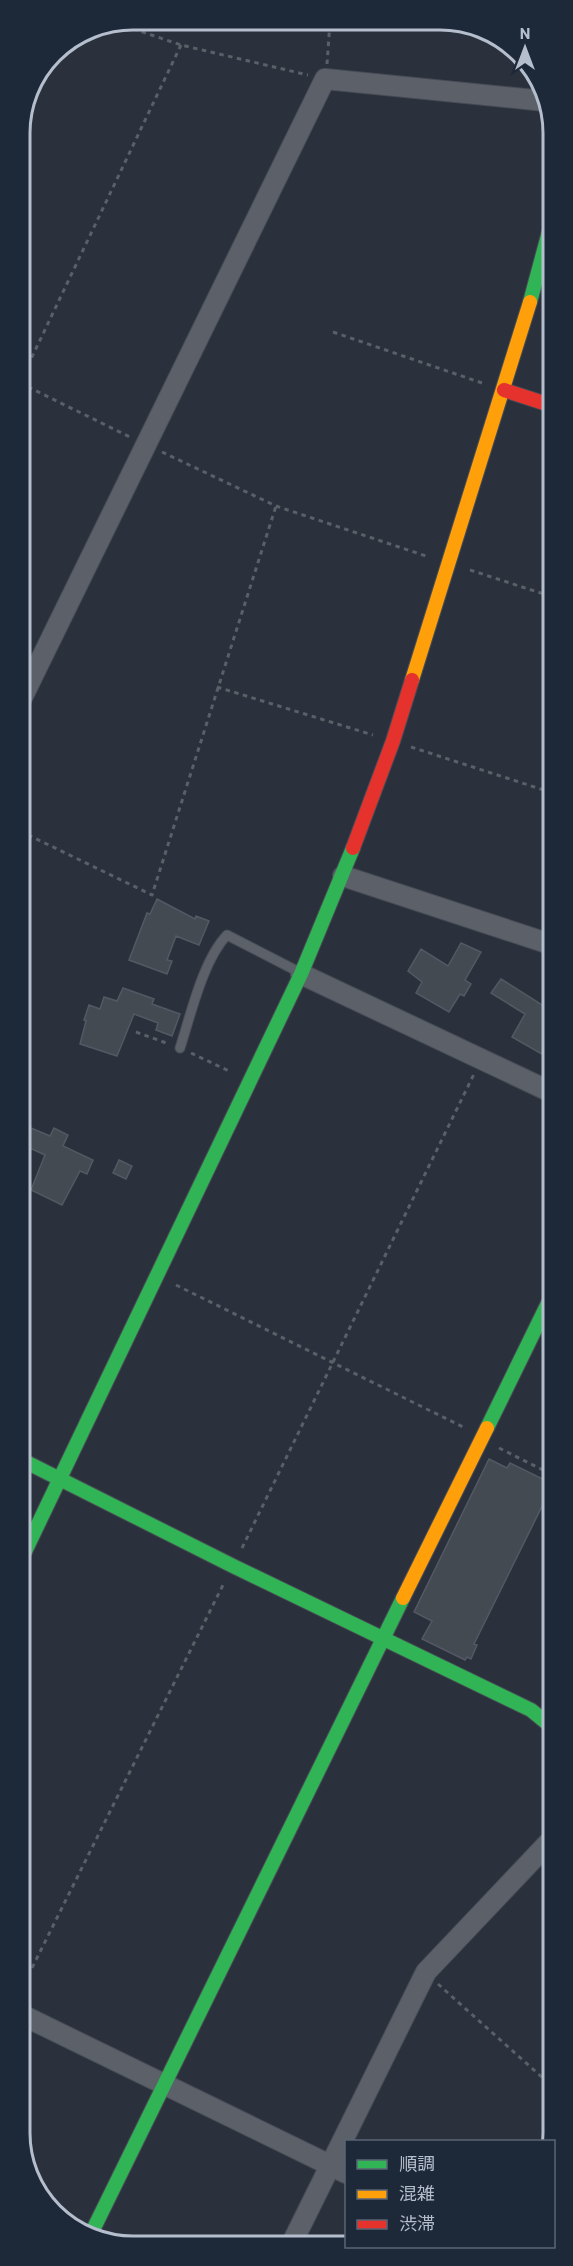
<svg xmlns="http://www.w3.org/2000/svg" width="573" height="2266" viewBox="0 0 573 2266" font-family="Barlow,'Noto Sans JP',sans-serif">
  <rect width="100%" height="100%" fill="#2b313c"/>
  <path fill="#444a52" stroke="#535963" stroke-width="1.5" d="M157,899L195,919L196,916L209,921L199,945L176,936L167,960L172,961L167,974L129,960L147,913L150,914Z
    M461,943L481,952L465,980L471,984L464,996L460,994L449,1012L416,993L422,982L408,971L421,949L448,966Z
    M501,979L542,1005L553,985V1046L547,1057L512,1037L525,1014L491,993Z
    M123,988L154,999L152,1004L180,1014L172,1036L156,1030L158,1023L134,1014L117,1056L80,1044L86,1021L84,1020L89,1005L100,1009L104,997L117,1001Z
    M31,1128L50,1136L54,1128L68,1135L63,1146L93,1160L87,1174L80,1171L62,1205L31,1190L45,1155L23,1145Z
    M119,1160L132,1166L126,1179L113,1173Z
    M489,1459L507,1468L510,1463L553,1484L474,1644L477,1645L471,1659L467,1657L465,1660L422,1639L432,1621L414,1612Z"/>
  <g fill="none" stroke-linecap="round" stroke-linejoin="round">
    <g stroke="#474c55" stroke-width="11">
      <path id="lane" d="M180,1048C191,1014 203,960 227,935L299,972"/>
    </g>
    <g stroke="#474c55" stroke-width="22">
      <path id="street" d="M20,702L325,79L545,101
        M343,876L553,945
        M301,974L553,1093
        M20,2014L346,2173
        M552,2142L553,2140
        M291,2245L426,1972L553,1838"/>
    </g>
    <g stroke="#474c55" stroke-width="16">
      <path id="fast" d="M530,302L553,217
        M487,1428L553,1293
        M20,1459L233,1566L531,1710L553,1728
        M20,1562L301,974L353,848
        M91,2234L403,1598"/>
    </g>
    <g stroke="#474c55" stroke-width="16">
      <path id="slow" d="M412,680L530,302
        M403,1598L487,1428"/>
    </g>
    <g stroke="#474c55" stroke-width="16">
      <path id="jam" d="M504,390L553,406
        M353,848L393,741L412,680"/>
    </g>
    <path stroke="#596067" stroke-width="3" stroke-dasharray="4.5 4.5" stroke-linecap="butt" d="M116,23L181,45L308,75
      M327,64L330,22
      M333,332L485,384
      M20,382L181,45
      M20,383L132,438
      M162,452L276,506L429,557
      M470,570L553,597
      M217,687L373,735
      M411,747L553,793
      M20,831L152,895L276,506
      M136,1032L169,1044
      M191,1053L231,1072
      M176,1285L463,1427
      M499,1448L553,1475
      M242,1548L474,1074
      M438,1984L553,2087
      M20,1992L224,1583"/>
    <use href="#lane" stroke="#5c6169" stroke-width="9"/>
    <use href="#street" stroke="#5c6169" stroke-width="20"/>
    <use href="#fast" stroke="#30b455" stroke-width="14"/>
    <use href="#slow" stroke="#ff9f0a" stroke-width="14"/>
    <use href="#jam" stroke="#e5322d" stroke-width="14"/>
  </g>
  <path d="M0 0H573V2266H0ZM133 30H440A103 103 0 0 1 543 133V2133A103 103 0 0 1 440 2236H133A103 103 0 0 1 30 2133V133A103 103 0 0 1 133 30Z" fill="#1d2838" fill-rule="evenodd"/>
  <path fill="none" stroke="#b5becd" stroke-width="3" d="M133 30H440A103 103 0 0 1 543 133V2133A103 103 0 0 1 440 2236H133A103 103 0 0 1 30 2133V133A103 103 0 0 1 133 30Z"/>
  <rect x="345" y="2140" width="210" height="108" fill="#1d2838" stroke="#5a6474" stroke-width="1.5"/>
  <rect x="357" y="2160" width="30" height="9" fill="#30b455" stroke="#5a6474" stroke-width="1.5"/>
  <text x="399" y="2170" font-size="18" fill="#b5becd">順調</text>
  <rect x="357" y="2190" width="30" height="9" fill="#ff9f0a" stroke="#5a6474" stroke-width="1.5"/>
  <text x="399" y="2200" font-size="18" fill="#b5becd">混雑</text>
  <rect x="357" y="2220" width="30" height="9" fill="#e5322d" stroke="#5a6474" stroke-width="1.5"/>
  <text x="399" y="2230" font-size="18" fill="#b5becd">渋滞</text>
  <g transform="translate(525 48)" stroke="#1d2838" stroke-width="4.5" paint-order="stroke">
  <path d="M0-4.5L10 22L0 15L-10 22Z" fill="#b5becd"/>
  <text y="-9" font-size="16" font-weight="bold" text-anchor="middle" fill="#b5becd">N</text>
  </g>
</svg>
